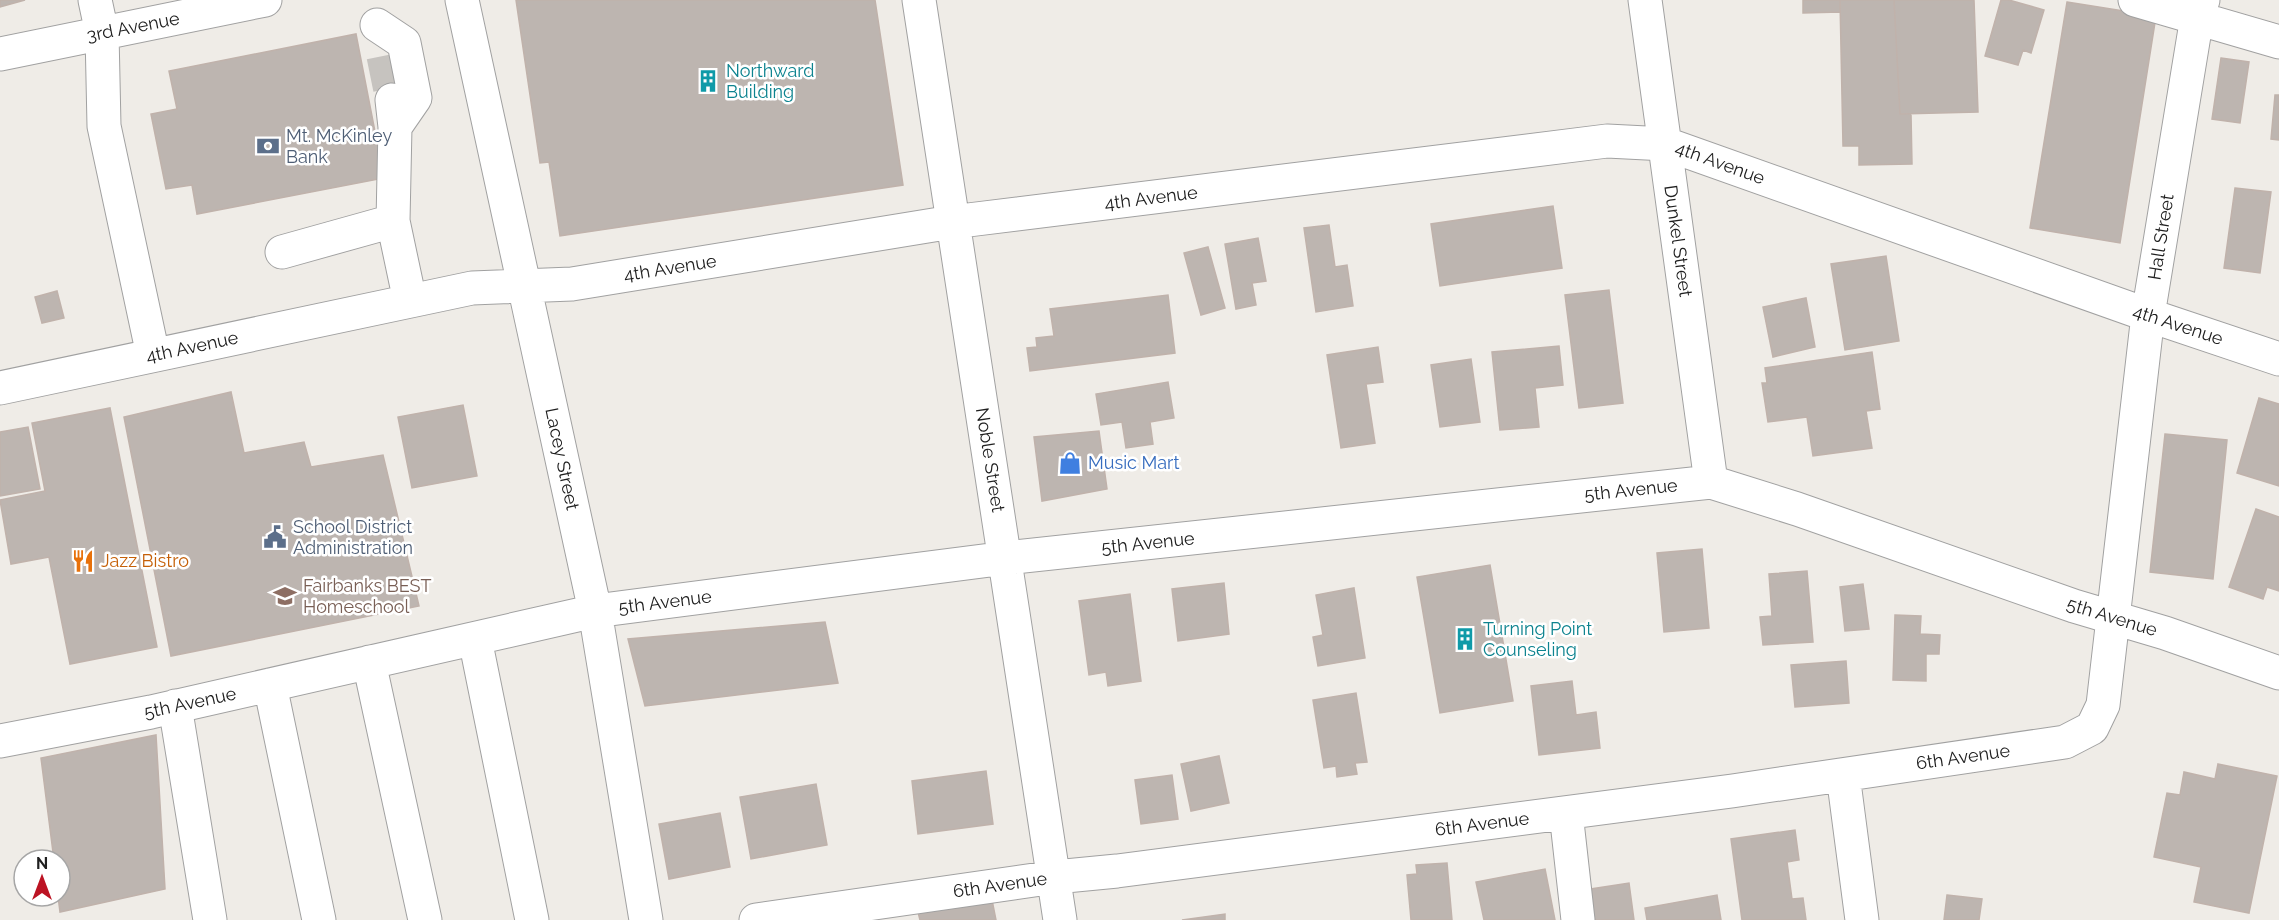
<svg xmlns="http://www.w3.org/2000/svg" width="2279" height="920" viewBox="0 0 2279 920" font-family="Raleway,sans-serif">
  <rect width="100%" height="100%" fill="#efece7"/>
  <path fill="#bdb5b0" stroke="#c0b2ab" stroke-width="1.5" d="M0,0H25L0,7Z
    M516,0H875L903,185L560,236L549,162L540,163Z
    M1803,0H1840V12L1803,13Z
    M1840,0H1894L1900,114H1911L1912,164L1859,165V146H1843Z
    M1894,0H1974L1978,112L1900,114Z
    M2001,0H2009L2044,10L2031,53L2023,50L2018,65L1985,56Z
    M2067,2L2156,16L2120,243L2030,228Z
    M356,34L384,178L197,214L192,185L166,189L151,114L177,109L169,71Z
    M2221,58L2249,62L2240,123L2212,119Z
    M2275,95H2279V140L2271,139Z
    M2235,188L2271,192L2260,273L2224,268Z
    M1553,206L1562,268L1440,286L1431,224Z
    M1329,225L1335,267L1347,265L1353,306L1316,312L1304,228Z
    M1258,238L1266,281L1252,283L1256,305L1236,309L1225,244Z
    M1208,247L1225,308L1201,315L1184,253Z
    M1886,256L1899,341L1845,350L1831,264Z
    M1609,290L1623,403L1579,408L1565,295Z
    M57,291L64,318L42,323L35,297Z
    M1168,295L1175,353L1030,371L1027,348L1037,347L1036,338L1054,336L1050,309Z
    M1806,298L1815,347L1773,357L1763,307Z
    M1559,346L1563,385L1535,388L1539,427L1500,430L1492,352Z
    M1378,347L1383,382L1366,384L1375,443L1341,448L1327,355Z
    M1872,352L1880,409L1866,411L1872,448L1813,456L1807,417L1768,422L1762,383H1767L1765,368Z
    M1471,359L1480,422L1440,427L1431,365Z
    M1168,382L1174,418L1150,422L1153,444L1126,448L1122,422L1101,425L1096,394Z
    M231,392L244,453L304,442L311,467L383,455L419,606L171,656L124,417Z
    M2259,398L2279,404V486L2237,473Z
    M463,405L477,476L412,488L398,417Z
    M110,408L157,647L70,664L49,557L11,564L0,500L45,491L32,423Z
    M28,427L40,489L0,496V432Z
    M1099,431L1107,489L1042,501L1034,437Z
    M2165,434L2227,440L2213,579L2150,572Z
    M2256,509L2279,517V591L2267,587L2263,599L2229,587Z
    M1702,549L1709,628L1664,632L1657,553Z
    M1490,565L1513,701L1440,713L1417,577Z
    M1807,571L1813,642L1763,645L1760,617L1772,616L1769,574Z
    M1224,583L1229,634L1178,641L1172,589Z
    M1863,584L1869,629L1845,631L1840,587Z
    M1354,588L1365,658L1318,666L1313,637L1323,635L1316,595Z
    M1130,594L1141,681L1108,686L1106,672L1089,675L1079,601Z
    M1895,615L1921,616L1920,634L1940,635L1939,654H1926V681L1893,680Z
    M825,622L838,683L645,706L628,639Z
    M1846,661L1849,703L1795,707L1791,665Z
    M1572,681L1576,715L1596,712L1600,748L1539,755L1531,686Z
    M1356,693L1367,762L1355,763L1357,774L1337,777L1336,766L1324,768L1313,700Z
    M156,735L165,889L60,912L58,896H60V860H54L41,758Z
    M1219,756L1229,803L1191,811L1181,764Z
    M2218,764L2277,776L2249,913L2194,902L2201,867L2154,857L2167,793L2180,795L2184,772L2215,779Z
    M986,771L993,824L918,834L912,781Z
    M1172,775L1178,819L1141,824L1135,780Z
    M816,784L827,845L751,859L740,797Z
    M720,813L730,867L669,879L659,824Z
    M1795,830L1799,860L1787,862L1792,899L1803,898L1806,920H1742L1731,839Z
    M1447,863L1452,920H1411L1407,875L1417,874L1416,865Z
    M1545,869L1555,920H1484L1476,882Z
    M1629,883L1634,920H1595L1591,889Z
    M1717,895L1721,920H1647L1645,908Z
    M1947,895L1982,899L1979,920H1944Z
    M992,900L996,920H920L918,912Z
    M1225,914V920H1182Z"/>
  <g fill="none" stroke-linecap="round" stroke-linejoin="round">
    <path stroke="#c6c3bf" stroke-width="33" stroke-dasharray="33 16" stroke-linecap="butt" d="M383,56L392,100"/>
    <g stroke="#a1a1a1" stroke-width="35">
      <path id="minor" d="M95,0L102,33L104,126L153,355
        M462,0L595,611L646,920
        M919,0L1060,920
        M1645,0L1711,482
        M2135,0L2279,42
        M377,25L404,43L415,98L395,127
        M0,54L265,0
        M392,100L395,127L393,221L410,301
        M282,252L393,221
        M0,388L472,288L572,284L952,222L1607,141L1666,144L2148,315L2279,359
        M475,639L532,920
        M369,662L425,920
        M270,685L319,920
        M175,706L210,920
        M0,741L151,712L595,611L1006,558L1711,482L1797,509L2074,606L2165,633L2279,673
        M1843,775L1862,920
        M1566,813L1578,920
        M756,920L1055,877L1117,871L1732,791L2065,742L2092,728L2103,705L2148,315L2197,17L2203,0"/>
    </g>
    <use href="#minor" stroke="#fff" stroke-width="33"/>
  </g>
  <defs>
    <g id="building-bare" transform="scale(1.8)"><path d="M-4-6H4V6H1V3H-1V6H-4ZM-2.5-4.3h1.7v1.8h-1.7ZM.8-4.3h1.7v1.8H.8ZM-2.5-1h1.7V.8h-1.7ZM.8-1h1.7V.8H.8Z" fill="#0f9aa8" stroke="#fff" stroke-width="2.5" paint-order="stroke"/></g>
    <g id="bank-bare" transform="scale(1.8)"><path d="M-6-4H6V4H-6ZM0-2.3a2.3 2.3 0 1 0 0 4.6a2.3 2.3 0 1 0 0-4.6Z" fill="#5c6f8a" stroke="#fff" stroke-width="2.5" paint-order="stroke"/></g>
    <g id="shop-bare" transform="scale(1.8)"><path d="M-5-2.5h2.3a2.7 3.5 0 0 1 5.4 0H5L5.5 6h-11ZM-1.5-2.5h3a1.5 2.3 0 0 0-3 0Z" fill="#3f7fe0" stroke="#fff" stroke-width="2.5" paint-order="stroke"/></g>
    <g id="civic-bare" transform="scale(1.8)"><path d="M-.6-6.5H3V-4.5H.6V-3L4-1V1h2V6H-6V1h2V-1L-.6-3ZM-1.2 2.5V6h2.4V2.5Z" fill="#5c6f8a" stroke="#fff" stroke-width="2.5" paint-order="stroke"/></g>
    <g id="restaurant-bare" transform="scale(1.8)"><path d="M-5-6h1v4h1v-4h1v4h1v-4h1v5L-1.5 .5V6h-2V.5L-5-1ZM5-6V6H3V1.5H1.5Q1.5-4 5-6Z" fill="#e8710a" stroke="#fff" stroke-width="2.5" paint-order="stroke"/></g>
    <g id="school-bare" transform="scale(1.8)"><path d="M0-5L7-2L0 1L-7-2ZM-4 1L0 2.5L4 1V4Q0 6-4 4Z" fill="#8d6e63" stroke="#fff" stroke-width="2.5" paint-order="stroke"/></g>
  </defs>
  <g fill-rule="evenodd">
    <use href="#building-bare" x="708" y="81"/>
    <use href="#bank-bare" x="268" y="146"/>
    <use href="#shop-bare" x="1070" y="463"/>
    <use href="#civic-bare" x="275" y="537"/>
    <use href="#restaurant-bare" x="83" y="561"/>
    <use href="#school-bare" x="285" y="596"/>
    <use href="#building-bare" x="1465" y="639"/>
  </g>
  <g text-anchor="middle" stroke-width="5" stroke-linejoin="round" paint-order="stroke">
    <g font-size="18" fill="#202020" stroke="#fff">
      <text transform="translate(133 27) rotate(-11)" y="6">3rd Avenue</text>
      <text transform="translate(1720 163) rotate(20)" y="6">4th Avenue</text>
      <text transform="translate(1151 198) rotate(-7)" y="6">4th Avenue</text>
      <text transform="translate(2161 237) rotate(-81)" y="6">Hall Street</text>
      <text transform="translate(1678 241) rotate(82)" y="6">Dunkel Street</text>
      <text transform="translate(670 268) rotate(-9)" y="6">4th Avenue</text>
      <text transform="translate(2178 325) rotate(18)" y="6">4th Avenue</text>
      <text transform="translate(192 347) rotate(-12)" y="6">4th Avenue</text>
      <text transform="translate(562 459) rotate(78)" y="6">Lacey Street</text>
      <text transform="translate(990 460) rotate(81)" y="6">Noble Street</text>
      <text transform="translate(1631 490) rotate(-6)" y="6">5th Avenue</text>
      <text transform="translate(1148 543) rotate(-6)" y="6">5th Avenue</text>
      <text transform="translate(665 602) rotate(-7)" y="6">5th Avenue</text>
      <text transform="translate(2112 617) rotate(17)" y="6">5th Avenue</text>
      <text transform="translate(190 703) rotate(-12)" y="6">5th Avenue</text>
      <text transform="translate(1963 757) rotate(-8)" y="6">6th Avenue</text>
      <text transform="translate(1482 824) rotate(-7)" y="6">6th Avenue</text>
      <text transform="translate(1000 885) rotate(-8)" y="6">6th Avenue</text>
    </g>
    <g font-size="18" fill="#0d838f" stroke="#fff" text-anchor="start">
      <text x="726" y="77">Northward<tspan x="726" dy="21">Building</tspan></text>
      <text x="1483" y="635">Turning Point<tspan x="1483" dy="21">Counseling</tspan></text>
    </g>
    <g font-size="18" fill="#4e5e75" stroke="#fff" text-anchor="start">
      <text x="286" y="142">Mt. McKinley<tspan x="286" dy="21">Bank</tspan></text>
      <text x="293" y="533">School District<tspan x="293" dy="21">Administration</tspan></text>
    </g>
    <g font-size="18" fill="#366cbe" stroke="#fff" text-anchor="start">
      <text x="1088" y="469">Music Mart</text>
    </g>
    <g font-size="18" fill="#c56008" stroke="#fff" text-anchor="start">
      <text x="101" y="567">Jazz Bistro</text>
    </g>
    <g font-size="18" fill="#785e54" stroke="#fff" text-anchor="start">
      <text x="303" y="592">Fairbanks BEST<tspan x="303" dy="21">Homeschool</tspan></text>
    </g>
  </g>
  <g transform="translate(42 878)"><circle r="28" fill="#ffffff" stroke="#a6a6a6" stroke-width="1.5"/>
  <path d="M0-4.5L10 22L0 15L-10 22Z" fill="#bc1323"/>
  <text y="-9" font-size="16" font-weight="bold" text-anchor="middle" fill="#202020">N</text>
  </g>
</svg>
